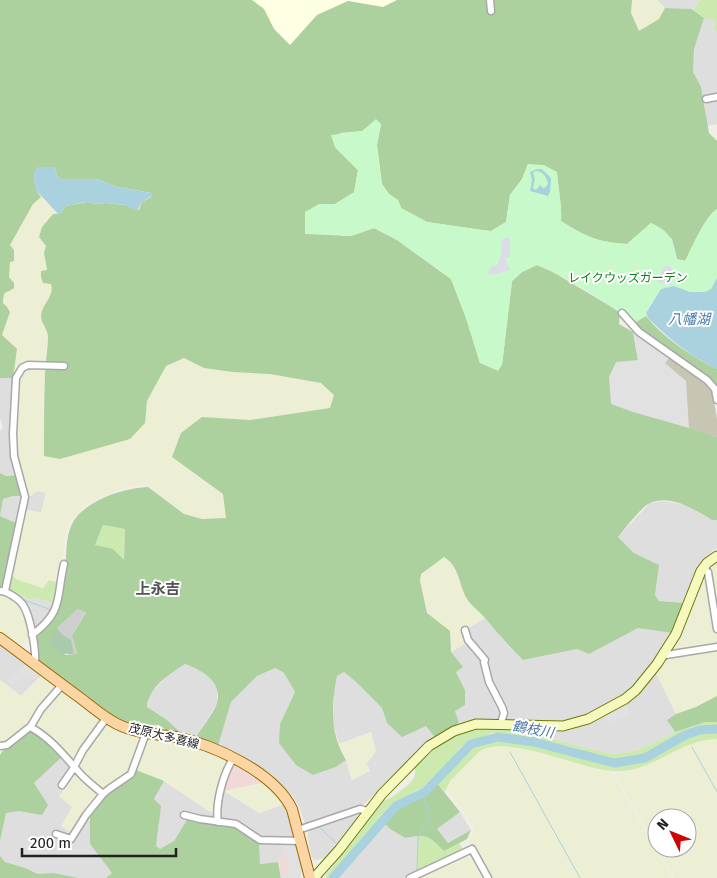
<svg xmlns="http://www.w3.org/2000/svg" width="717" height="878" viewBox="0 0 717 878" font-family="'Fira Sans','Noto Sans JP',sans-serif">
  <rect width="100%" height="100%" fill="#f1eee8"/>
  <path fill="#dfdede" d="M657,0H700L692,9L665,8Z
    M704,18L715,20L714,30L717,31V95L703,98L693,72L694,49Z
    M717,99V124L707,126L704,102Z
    M0,378H13L18,475L6,476L0,473V431L3,428L0,418Z
    M37,491L46,493L41,513L25,509L27,496Z
    M13,496H23L18,524L0,516L3,499Z
    M663,501L687,505L712,520H717V548L713,550L701,565L685,603L659,601L655,595L659,565L634,553L618,537L650,503Z
    M9,589L28,599L38,598L57,605L54,611L33,634Z
    M485,618L509,647L523,660L577,649L589,654L638,628L673,633L642,679L632,690L582,719L567,723L476,720L459,723L455,711L465,690L456,672L451,652L468,642L463,631Z
    M0,642L43,674L21,696L0,680Z
    M185,664L196,668L211,679L217,688V704L196,737L183,735L167,720L147,707L151,693L171,672Z
    M274,668L284,673L295,692L280,724L313,775L336,767L346,760L352,780L375,753L371,732L339,744L333,722L334,693L337,676L344,672L356,682L382,708L387,723L426,726L436,739L362,806L305,825L301,812L293,796L269,772L218,746L231,702L257,676Z
    M656,673L676,714L668,720L675,732L650,745L630,752L612,754L543,737L542,731L563,732L583,726L630,701L649,682Z
    M64,755L76,772L91,812L90,844L112,873L106,878H79L54,873L38,874L25,868L5,862L0,856V841L6,813L47,805L34,783Z
    M164,781L215,815L216,820L188,818L174,841L160,849L156,846L159,824L154,799Z
    M224,791L259,813L287,803L298,840H265L219,820L218,811Z
    M460,812L471,830L448,843L437,829Z
    M356,815L360,817L326,858L314,860L311,855L307,834L310,830Z
    M383,822L390,829L405,838L418,836L417,873L407,878H337L348,863Z
    M259,841L265,844L283,842L284,857L278,858V862L260,864Z"/>
  <path fill="#f1d9d8" d="M233,762L267,782L224,791L228,770Z
    M283,842L302,870L300,878H281L278,858L284,857Z"/>
  <path fill="#ffffe4" d="M252,0H397L383,7L348,1L317,15L290,46L274,29L264,9Z"/>
  <path fill="#cfcfcf" d="M78,609L86,611L72,636L77,654H74L70,640L63,635L57,628Z"/>
  <path fill="#c6c6b3" d="M670,357L707,383L712,389L717,419V437L688,428L665,363Z"/>
  <path fill="#edefd4" fill-rule="evenodd" d="M632,0H657L665,8L660,19L638,31L631,13Z
    M41,197L58,214H53L42,227L39,237L46,246L44,253L45,262L52,288L51,296L42,309V324L48,334L45,364L33,363L13,378L2,335L10,312L3,303L4,295L14,283L9,277L10,262L14,260V250L10,245L33,204Z
    M184,358L204,368L233,372L270,374L321,383L335,395L330,408L250,420L202,417L172,457L223,494L227,518L202,519L184,514L145,484L120,489L85,505L70,521L64,537L63,561L59,583L49,580L43,588L18,580L11,575L25,509L41,513L46,493L42,491H37L31,496H27L15,456L17,379L27,367H45V377L145,423L147,401L166,366Z
    M444,557L451,561L485,618L464,631L468,642L451,652L450,631L427,613L420,581L421,574Z
    M717,562V626L708,570Z
    M707,573L717,634V646L668,654L683,628L701,580Z
    M0,592L9,596L23,607L32,643L15,644L0,633Z
    M717,648V696L696,707L676,714L656,673L667,657Z
    M43,674L60,686L29,726L8,743L0,745V680L21,696Z
    M63,688L104,720L74,764L32,728L38,715Z
    M105,721L143,736L132,772L102,793L78,771L77,763Z
    M371,732L376,751L368,760L367,764L370,771L353,780L346,760L339,744Z
    M146,738L187,743L231,760L215,815L164,781L136,770Z
    M709,739H717V878H674L616,776V773L632,770L692,743ZM657,818H687V848H657Z
    M505,746L539,753L594,769L611,771L672,878H490L469,844V840L474,829L473,825L447,790L450,781L480,751L486,748Z
    M76,772L101,794L73,834L61,826L72,807L59,796Z
    M267,782L287,803L260,813L224,791Z
    M471,851L487,878H417Z"/>
  <path fill="#cceab0" d="M700,0H717V31L714,30L715,20L704,18L693,9Z
    M103,525L125,529L124,560L95,545Z
    M11,575L18,580L43,588L49,580L59,583L57,605L38,598L28,599L9,589Z
    M705,722H717V727C668,729 650,771 596,757C588,755 581,755 576,748L508,734L492,733L462,746L444,769L427,787L415,791L405,799L392,804V807L351,855L347,853L350,856L331,878H326V875L351,843L380,802C388,801 409,786 413,779C416,775 415,772 415,767C429,754 446,737 465,731C484,725 521,730 542,731L543,737L612,754L630,752L650,745L675,732Z
    M717,730V739C679,739 652,774 613,771C578,769 510,734 480,751L450,781L445,792L437,783C447,770 458,756 471,746C499,724 572,758 605,762C612,763 620,763 628,762C660,758 683,728 717,730Z
    M418,836L430,837L444,851L459,843L464,851L417,873Z"/>
  <path fill="#acd09e" fill-rule="evenodd" d="M0,0H252L264,9L274,29L290,45L317,15L348,1L383,7L397,0H632L631,13L639,31L659,19L665,8L692,9L704,18L694,49L693,72L701,87L709,133L717,141V209C704,218 693,246 685,261L677,259L672,239L651,223L627,244C597,242 586,237 561,221C562,204 558,188 557,172L528,164L522,179L510,195L506,222L491,231L482,230L427,222L401,208L398,200L389,194L382,184L377,145L381,124L362,131L340,133L335,147L358,170L354,193L335,204H319L342,236H351L374,228L397,240L451,279L466,318L480,363L502,365L512,281L522,272L537,265L553,272L620,312L619,324L633,332L638,360L674,423L717,437V520H712C696,510 670,494 650,503C640,508 626,528 618,537L634,553L659,565L655,595L659,601L685,603L673,633L638,628L589,654L577,649L523,660C509,647 497,632 484,617C480,612 474,608 470,603C458,589 462,568 444,557L421,574L420,581L427,613L450,631L451,652L463,667L456,672L465,690V705L455,711L459,723L436,739L426,726L402,737L387,723L382,708L356,682L344,672L337,676C331,705 330,734 346,760L336,767L313,775L296,765L279,743L280,724L295,692L284,673L275,668L257,676L231,702L218,746L196,737C201,729 215,711 217,703C223,682 202,670 185,664C169,674 149,687 147,707L167,720L183,735L170,733L159,725L134,726L121,721L39,662L33,636C38,631 46,626 49,620C53,612 66,569 66,561C67,528 70,515 101,499C116,492 131,488 148,487L184,514L202,519L226,518L223,494L172,457L181,433L202,417L250,420L330,408L334,395L321,383L270,374L233,372L204,368L184,358L166,366L147,401L145,423L130,439L60,459L44,456C44,429 44,402 45,375C45,362 48,350 48,337C48,329 41,324 41,316C42,303 55,297 51,284L43,283L41,277V271L47,270L44,253L46,246L39,237L42,227L53,214H60L66,206L87,202L96,204L105,203L125,205L139,210L142,202L151,197L152,193L117,187L97,179H61L57,176L55,167L48,168L34,173C35,183 34,189 41,197L33,204L10,245L14,250V261L10,262L9,277L14,283V288C5,295 4,288 3,303L7,307L10,312L2,335L17,349L13,378H0ZM103,525L125,529L124,560L113,549L95,545ZM78,609L86,612L72,636L77,654L65,655L57,628Z
    M646,316C660,335 695,359 717,369V389L638,329L634,323Z
    M0,473L6,476L18,475L23,496H13L3,499L0,516L18,524L5,586L1,589H0Z
    M717,696V722H705L675,732L667,720L676,714L696,707Z
    M29,726L64,755L34,783L48,805L42,815L19,811L6,813L0,841V755L8,743Z
    M136,770L164,781L154,799L161,806L156,846L160,849L174,841L188,818L235,825L259,841L260,864L278,862L281,878H106L112,873L90,844V812L109,790L133,775Z
    M437,783L460,812L437,829L448,843L471,830L467,839L444,851C428,835 427,834 405,838L390,829L383,822L397,807L426,792Z
    M0,856L5,862L25,868L38,874L54,873L79,878H0Z"/>
  <path fill="#aacaae" d="M57,628L63,635L71,640L74,654C61,655 54,651 51,639Z"/>
  <path fill="#c7f9cb" d="M376,119L381,124L377,145L382,184L389,194L398,200L401,208L427,222L482,230L491,231L506,222L510,195L522,179L528,164L544,165L557,172C558,188 562,204 561,221C586,237 597,242 627,244L651,223C671,232 672,239 677,259L685,261C693,246 704,218 717,209V278L711,289L705,292H690L674,286L661,289L647,310L646,316L634,323C606,302 569,278 537,265L522,272L512,281L502,365L498,371L480,363L466,318L451,279L397,240L374,228L351,236L305,234V212L319,204H335L354,192L358,170L335,147L331,135L362,131Z"/>
  <path fill="#e1e1e1" d="M633,332L670,357L665,363L686,381L689,428L633,412L611,404L609,377L616,362L638,360Z
    M27,664L40,674L33,680L27,674L13,686L8,681Z
    M625,704L630,714L607,723L603,716Z
    M283,842L297,843L302,870L300,878H281L280,874L289,873Z"/>
  <path fill="#dcdce7" d="M504,238H510V257L505,258L510,270L491,275L487,273L492,266L496,267L500,259L502,248L501,241Z
    M668,266L671,267L673,270L671,285L657,282L664,267Z"/>
  <path fill="#aad2de" fill-rule="evenodd" d="M37,167H55L57,176L61,179H97L117,187L152,193L153,195L142,202L137,211L125,205L105,203L96,204L85,202L66,206L60,214H58L35,189L34,173Z
    M537,169H542L551,178L550,192L548,196L530,191L532,180L530,172ZM535,171C543,171 546,177 548,183L546,187L543,188L540,185L536,190L533,188L535,178L533,173Z
    M717,278V369C691,357 668,338 648,318L646,313L661,289L674,286L690,292H705L711,289Z"/>
  <g fill="none" stroke-linecap="round" stroke-linejoin="round">
    <path stroke="#aad2de" stroke-width="1" d="M22,599L51,610
      M685,735L687,739
      M692,747L717,792
      M510,752L580,878
      M319,827L335,842
      M348,853L352,856
      M417,872L418,836L428,822L430,816L422,793"/>
    <path stroke="#aad2de" stroke-width="9" d="M333,878L396,806L425,792L471,744L498,737L534,742L614,763L645,758L685,735L700,730L717,729"/>
    <g stroke="#a8a8a8" stroke-width="9">
      <path id="minor" d="M490,0L491,11
        M706,99L717,97
        M622,313L639,332L707,380L715,389L717,400
        M704,568L708,572L717,629
        M0,591C7,591 19,599 23,605C31,617 36,650 35,664
        M5,591L25,497L14,456L13,434L16,378L22,368L28,365L64,366
        M465,630L468,640L485,660L484,662L489,682L502,707L504,713L501,723
        M32,635C64,611 56,598 64,564
        M663,654L666,655L717,647
        M31,726L32,728C51,739 63,754 77,770C84,779 94,786 103,794
        M0,746L7,745L31,726L41,709L62,685
        M62,785L73,769L83,750L107,717
        M184,815L200,819L236,824L260,840L301,841
        M218,822C215,804 223,774 233,759
        M298,830L360,809L367,811
        M56,834L71,839L86,815L103,794L109,789L131,774L146,733
        M410,878L472,849L488,878"/>
    </g>
    <g stroke="#6d7a07" stroke-width="11">
      <path id="secondary" d="M314,878L339,850L382,794L429,746L454,731L476,724L563,726L588,719L625,699L636,690L657,664L676,634L701,571L707,563L717,556"/>
    </g>
    <g stroke="#9c6903" stroke-width="12">
      <path id="primary" d="M0,638C27,658 53,678 79,697C91,706 103,717 117,724C135,733 156,734 176,737C214,745 274,772 292,809L310,878"/>
    </g>
    <use href="#minor" stroke="#fff" stroke-width="6"/>
    <use href="#secondary" stroke="#f6f9be" stroke-width="9"/>
    <use href="#primary" stroke="#fbd5a4" stroke-width="10"/>
  </g>
  <g text-anchor="middle" stroke-width="4" stroke-linejoin="round" paint-order="stroke">
    <g font-size="12" fill="#0e8118" stroke="#fff">
      <text x="628" y="282">レイクウッズガーデン</text>
    </g>
    <g font-size="12" fill="#212121" stroke="#fff">
      <text transform="translate(164 736) rotate(14)" y="4">茂原大多喜線</text>
    </g>
    <g font-size="14" font-style="italic" fill="#4b7aa9" stroke="#fff">
      <text x="689" y="324">八幡湖</text>
      <text transform="translate(533 729) rotate(10)" y="5">鶴枝川</text>
    </g>
    <g font-size="15" font-weight="bold" fill="#545454" stroke="#fff">
      <text x="158" y="594">上永吉</text>
    </g>
  </g>
  <g transform="translate(672 833) rotate(313)"><circle r="24" fill="#ffffff" stroke="#a6a6a6"/>
  <path d="M0-4L9 19L0 12L-9 19Z" fill="#cf0403"/>
  <text y="-8" font-size="14" font-weight="bold" text-anchor="middle" fill="#212121">N</text>
  </g>
  <path d="M22 848v8h154v-8" fill="none" stroke="#212121" stroke-width="2.5"/>
  <text x="30" y="848" font-size="15" fill="#212121" stroke="#ffffff" stroke-width="4" paint-order="stroke">200 m</text>
</svg>
